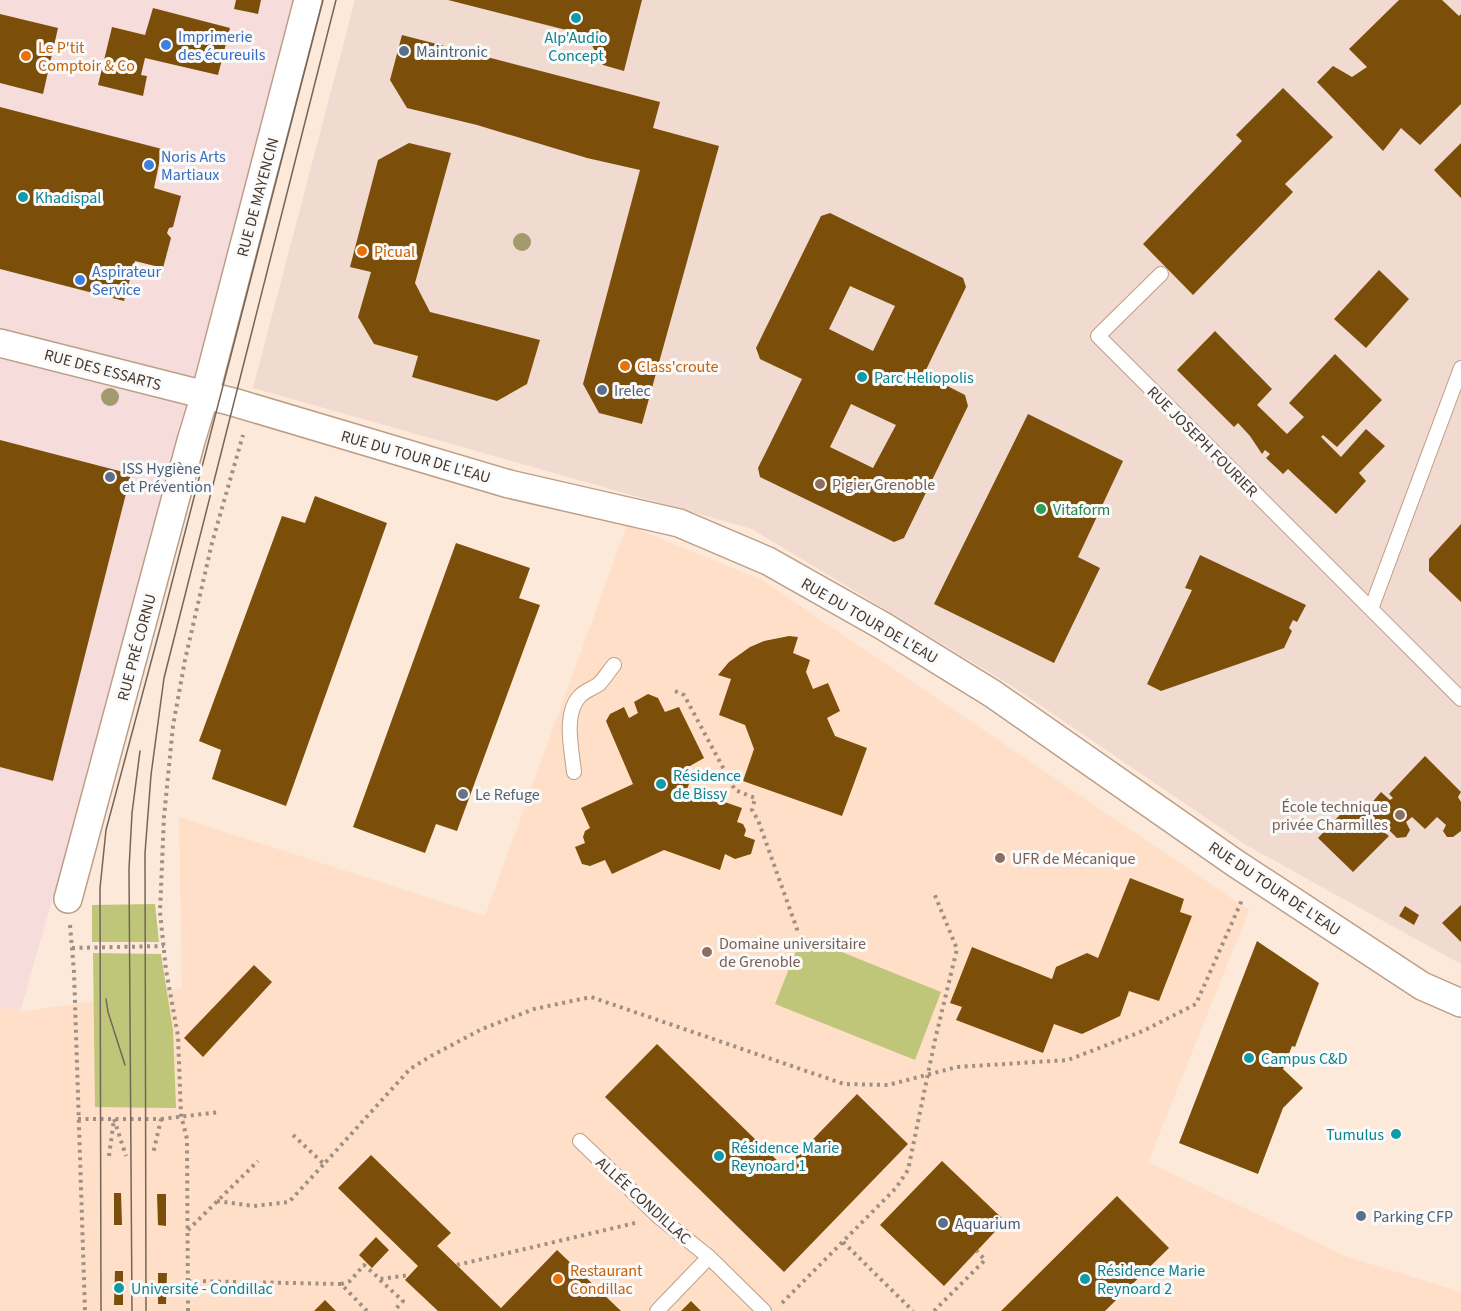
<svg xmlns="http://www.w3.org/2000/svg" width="1461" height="1311" viewBox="0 0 1461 1311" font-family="'Source Sans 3',sans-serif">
  <rect width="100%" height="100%" fill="#fce9da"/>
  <path fill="#f6dcda" d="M0,0H294L112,691L20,1012L0,1006Z"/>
  <path fill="#f1dad0" d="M355,0H1461V964L1246,845L1012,686L752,529L253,388Z"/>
  <path fill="#ffdfc7" d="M627,525L762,580L1249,910L1148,1162L1345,1256L1461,1292V1311H0V1006L20,1012L182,988L179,817L485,916Z"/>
  <path fill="#bfc679" d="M155,904L159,942H92V905Z
    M802,936L941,992L915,1060L775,1004Z
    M93,953L161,954L173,1030L176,1108L95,1107Z"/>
  <path fill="#7b4f0a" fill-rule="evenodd" d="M236,0H261L258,14L234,9Z
    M448,0H642L624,71L603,65L586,35Z
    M1399,0H1442L1459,16L1461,14V104L1420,145L1401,128L1383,151L1317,82L1333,66L1352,77L1367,67L1349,49Z
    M153,8L230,28L218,75L145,58L141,75L147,76L143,96L98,85L112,27L145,35Z
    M0,14L58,28L43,94L0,83Z
    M402,35L660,102L653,128L719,146L642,424L599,413L583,384L640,170L587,158L477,125L407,108L390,80Z
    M1283,88L1333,137L1285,184L1293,192L1193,295L1143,244L1242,141L1236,135Z
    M0,107L162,149L154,188L181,196L173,227L169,228L167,233L171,238L163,268L135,261L124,301L0,269Z
    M409,143L451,153L415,283L430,312L540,340L527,384L497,401L412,377L418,356L374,344L358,317L371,272L350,267L378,160Z
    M1461,143V198L1434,170Z
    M830,213L963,278L966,287L924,374L965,395L968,406L904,538L894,542L760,477L758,468L802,379L760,359L756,348L821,216ZM850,286L895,306L873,351L829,329ZM851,404L896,425L873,468L830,447Z
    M1379,270L1409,299L1366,348L1334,319Z
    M1215,331L1272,389L1257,405L1287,434L1304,417L1289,403L1335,354L1382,400L1337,447L1323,435L1321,437L1341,457L1366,429L1385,446L1359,473L1366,481L1336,514L1288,469L1283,474L1266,458L1270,454L1265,450L1262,454L1250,436L1238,423L1234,427L1177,370Z
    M1028,414L1123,461L1078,557L1100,568L1054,663L934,604Z
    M0,440L131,474L53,781L0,767Z
    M315,496L387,523L286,806L212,779L221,750L199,741L282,516L305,523Z
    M1461,524V602L1429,571V559Z
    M456,543L530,568L519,598L540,605L457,831L436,824L425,853L353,827Z
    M1200,555L1306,605L1297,622L1293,620L1289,628L1292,631L1284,648L1161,691L1147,684L1192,590L1185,588Z
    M789,636L798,637L793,653L810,660L806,672L813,689L828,683L840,711L827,718L835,736L867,748L842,816L743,781L754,749L745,725L719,715L731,679L718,675L729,662L750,647L764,641Z
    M648,694L658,698L665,712L679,707L704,758L683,770L689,784L687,789L742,808L737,822L743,824L746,830L744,836L755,840L751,854L735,859L725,854L720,870L664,850L612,874L605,860L590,866L582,864L575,847L585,843L583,837L585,831L590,828L581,808L633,784L606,721L610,714L624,707L629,718L638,713L634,702Z
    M1425,756L1461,792L1458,797L1461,802V831L1453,837H1447L1443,831L1446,825L1437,817L1425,829L1412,817L1406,822L1410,830L1406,837L1397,838L1388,829L1385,833L1389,836L1353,872L1318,838L1353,801L1365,813L1371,808L1369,806L1381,792L1390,800L1393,798L1389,794Z
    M1130,878L1184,899L1180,912L1192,916L1159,1001L1129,991L1120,1016L1082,1034L1054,1024L1043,1053L956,1020L962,1007L950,1003L972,947L1052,979L1056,967L1087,953L1098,958Z
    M1461,905V942L1442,923Z
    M1405,906L1419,915L1414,925L1399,916Z
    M1257,941L1319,983L1295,1047L1292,1046L1283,1069L1303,1088L1283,1108L1258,1174L1179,1143Z
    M254,965L272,982L203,1057L184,1038Z
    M657,1044L785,1168L857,1094L908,1144L784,1272L605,1097Z
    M371,1155L451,1233L437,1246L501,1308L557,1250L621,1311H438L405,1280L418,1266L338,1188Z
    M942,1161L1005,1221L944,1286L880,1225Z
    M114,1193H121L122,1225H114Z
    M157,1194H166V1226L158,1225Z
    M1117,1196L1169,1248L1105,1311H1001Z
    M376,1237L389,1250L372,1268L359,1255Z
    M115,1271H123V1305H114Z
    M158,1273H167L166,1304H158Z
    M325,1300L336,1311H314Z
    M691,1301L701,1311H681Z"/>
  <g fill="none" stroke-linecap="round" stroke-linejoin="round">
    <g stroke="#bd9e87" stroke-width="16">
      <path id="service" d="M1161,274L1098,336L1461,699
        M1371,609L1461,368
        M574,772C572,751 563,715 579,697C584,691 592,689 599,684C604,679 609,671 614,665
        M580,1141L659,1217L709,1257L764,1311
        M657,1311L709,1257"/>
    </g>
    <g stroke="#bd9e87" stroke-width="30">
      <path id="minor" d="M0,343L233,402L509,484L679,523L768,561L883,626L993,694L1235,863L1422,986L1461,1003
        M68,899L191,441L205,395L308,0"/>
    </g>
    <path stroke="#a09084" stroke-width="4" stroke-dasharray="3 4.5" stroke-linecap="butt" d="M675,691L684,695L735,790L755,798L752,810L758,820L798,932
      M70,925L74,972L85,1311
      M72,948L164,946
      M78,1119H161L153,1154
      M161,1119L220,1112
      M293,1135L324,1164L410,1069L431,1056L482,1029L534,1009L591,997L844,1084L888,1085L957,1067L1068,1060L1143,1031L1196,1004L1242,900
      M109,1156L114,1119L126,1156
      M217,1201L254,1206L289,1202L324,1164
      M188,1230L258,1161
      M843,1242L913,1311
      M457,1265L635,1223
      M380,1280L403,1301L394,1311
      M188,1281L341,1284L367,1311
      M341,1284L350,1281L364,1265L380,1279L410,1275
      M782,1303L896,1188L908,1170L935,1040L957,949L934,893
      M188,1311L187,1139L181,1115L178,1036L166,970L160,912L164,817L173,726L185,660L212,543L243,435
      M934,1311L985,1260L977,1251"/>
    <use href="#service" stroke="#fff" stroke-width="14"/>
    <use href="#minor" stroke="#fff" stroke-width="27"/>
    <path stroke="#74655a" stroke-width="1.5" d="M106,999L108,1012L125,1065
      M101,1311L100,888L106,830L162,621L323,0
      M132,1311L129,869L132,813L140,751
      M146,1311L145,853L151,775L164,678L336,0"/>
  </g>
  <g fill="#a29b6e">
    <circle cx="522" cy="242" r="9"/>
    <circle cx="110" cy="397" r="9"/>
  </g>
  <g fill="#0f9aa8" stroke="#fafafa" stroke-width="2">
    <circle cx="576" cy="18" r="6"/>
    <circle cx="23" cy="197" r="6"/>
    <circle cx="862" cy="377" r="6"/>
    <circle cx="661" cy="784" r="6"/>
    <circle cx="1249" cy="1058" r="6"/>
    <circle cx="1396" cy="1134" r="6"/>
    <circle cx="719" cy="1156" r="6"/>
    <circle cx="1085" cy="1279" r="6"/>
    <circle cx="119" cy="1288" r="6"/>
  </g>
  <g fill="#3f7fe0" stroke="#fafafa" stroke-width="2">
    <circle cx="166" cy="45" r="6"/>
    <circle cx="149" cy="165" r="6"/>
    <circle cx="80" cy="280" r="6"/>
  </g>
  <g fill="#5c6f8a" stroke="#fafafa" stroke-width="2">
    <circle cx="404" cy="51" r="6"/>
    <circle cx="602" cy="390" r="6"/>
    <circle cx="110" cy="477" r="6"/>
    <circle cx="1361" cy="1216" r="6"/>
    <circle cx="943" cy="1223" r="6"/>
  </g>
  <g fill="#e8710a" stroke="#fafafa" stroke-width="2">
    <circle cx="26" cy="56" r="6"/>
    <circle cx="362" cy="251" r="6"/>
    <circle cx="625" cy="366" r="6"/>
    <circle cx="558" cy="1279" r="6"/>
  </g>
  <g fill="#8d6e63" stroke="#fafafa" stroke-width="2">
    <circle cx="820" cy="484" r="6"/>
    <circle cx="1400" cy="815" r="6"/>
    <circle cx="1000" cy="858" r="6"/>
    <circle cx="707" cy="952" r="6"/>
  </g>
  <circle fill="#2e9e5b" stroke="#fafafa" stroke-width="2" cx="1041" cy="509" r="6"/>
  <circle fill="#6b7280" stroke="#fafafa" stroke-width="2" cx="463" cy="794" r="6"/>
  <g text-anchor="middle" stroke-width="6" stroke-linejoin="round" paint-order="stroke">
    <g font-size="16" fill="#366cbe" stroke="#fafafa" text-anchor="start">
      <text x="178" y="42">Imprimerie<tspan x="178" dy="18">des écureuils</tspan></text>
      <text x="161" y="162">Noris Arts<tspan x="161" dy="18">Martiaux</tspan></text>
      <text x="92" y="277">Aspirateur<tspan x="92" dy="18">Service</tspan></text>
    </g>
    <g font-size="16" fill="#0d838f" stroke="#fafafa" text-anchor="start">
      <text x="576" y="43" text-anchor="middle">Alp'Audio<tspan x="576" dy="18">Concept</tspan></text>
      <text x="35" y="203">Khadispal</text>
      <text x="874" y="383">Parc Heliopolis</text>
      <text x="673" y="781">Résidence<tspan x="673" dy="18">de Bissy</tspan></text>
      <text x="1261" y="1064">Campus C&amp;D</text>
      <text x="1384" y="1140" text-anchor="end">Tumulus</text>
      <text x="731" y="1153">Résidence Marie<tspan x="731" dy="18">Reynoard 1</tspan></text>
      <text x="1097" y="1276">Résidence Marie<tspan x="1097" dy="18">Reynoard 2</tspan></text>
      <text x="131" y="1294">Université - Condillac</text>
    </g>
    <g font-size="16" fill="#c56008" stroke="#fafafa" text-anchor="start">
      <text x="38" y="53">Le P'tit<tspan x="38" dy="18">Comptoir &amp; Co</tspan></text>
      <text x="374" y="257">Picual</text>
      <text x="637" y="372">Class'croute</text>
      <text x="570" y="1276">Restaurant<tspan x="570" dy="18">Condillac</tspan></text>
    </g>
    <g font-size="16" fill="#4e5e75" stroke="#fafafa" text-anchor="start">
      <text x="416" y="57">Maintronic</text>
      <text x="614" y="396">Irelec</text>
      <text x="122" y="474">ISS Hygiène<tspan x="122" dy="18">et Prévention</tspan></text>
      <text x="1373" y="1222">Parking CFP</text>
      <text x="955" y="1229">Aquarium</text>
    </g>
    <g font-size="16" fill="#45382e" stroke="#fafafa">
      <text transform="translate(257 197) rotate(-75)" y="6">RUE DE MAYENCIN</text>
      <text transform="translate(103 369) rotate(15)" y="6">RUE DES ESSARTS</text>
      <text transform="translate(1203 441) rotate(45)" y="6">RUE JOSEPH FOURIER</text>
      <text transform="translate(416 456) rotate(16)" y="6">RUE DU TOUR DE L'EAU</text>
      <text transform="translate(870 620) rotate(30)" y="6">RUE DU TOUR DE L'EAU</text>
      <text transform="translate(136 647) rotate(-75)" y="6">RUE PRÉ CORNU</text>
      <text transform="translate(1275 888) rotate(34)" y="6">RUE DU TOUR DE L'EAU</text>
      <text transform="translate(644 1200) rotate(42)" y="6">ALLÉE CONDILLAC</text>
    </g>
    <g font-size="16" fill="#785e54" stroke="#fafafa" text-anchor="start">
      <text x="832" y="490">Pigier Grenoble</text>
      <text x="1388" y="812" text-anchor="end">École technique<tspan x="1388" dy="18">privée Charmilles</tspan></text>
      <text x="1012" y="864">UFR de Mécanique</text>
      <text x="719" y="949">Domaine universitaire<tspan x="719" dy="18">de Grenoble</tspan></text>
    </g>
    <g font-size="16" fill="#27864d" stroke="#fafafa" text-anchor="start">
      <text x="1053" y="515">Vitaform</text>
    </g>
    <g font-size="16" fill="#5b616d" stroke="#fafafa" text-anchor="start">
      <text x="475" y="800">Le Refuge</text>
    </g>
  </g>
</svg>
